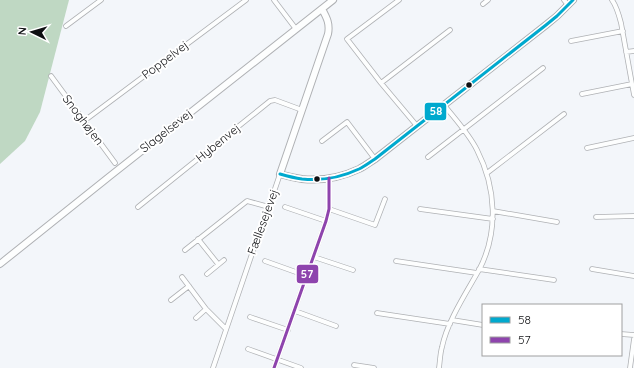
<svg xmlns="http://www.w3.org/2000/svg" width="634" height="368" viewBox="0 0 634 368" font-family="Quicksand,sans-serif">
  <rect width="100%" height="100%" fill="#f3f6fa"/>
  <path fill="#bfd8c3" d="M0,0H69L40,112L25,141L0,164Z"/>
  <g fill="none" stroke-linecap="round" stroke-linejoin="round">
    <g stroke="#afb1b4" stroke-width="5.5">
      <path id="street" d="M274,0L296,29
        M399,0L347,39L381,83L417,126
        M564,0L568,5
        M612,0C617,7 619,15 621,23L634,95
        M483,4L488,0
        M66,26L101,0
        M571,41L623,31
        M626,52L634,51
        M51,76L115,163
        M381,83L450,30
        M582,94L632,84
        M84,121L246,0
        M322,141L347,122L375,159
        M587,148L634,138
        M428,157L543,68
        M487,173L564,114
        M138,207L270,101L275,100L302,110
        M285,207L326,221
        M329,209L375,225L385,199
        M420,209L493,219
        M493,211L557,222
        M596,217L634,216
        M198,239L218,264
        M185,250L247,201L269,207
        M314,257L353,270
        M265,261L307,276
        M396,261L477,273
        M479,269L554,280
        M592,269L634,276
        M207,274L224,260
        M182,277L206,309L226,329
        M171,300L189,286
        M295,311L336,326
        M377,313L450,324
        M250,317L288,330
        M196,318L206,309
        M452,320L483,325
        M621,334L634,335
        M248,349L301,368
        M354,365L374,368
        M213,368L255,245L261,230L280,174
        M274,368L326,221L329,209V178
        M439,368C440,361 440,354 442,347C447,322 466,293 479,270C499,232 496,187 477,150C469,134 455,119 444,105
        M630,368L634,339"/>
    </g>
    <g stroke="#afb1b4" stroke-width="8">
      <path id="secondary" d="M322,9C327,18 330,24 328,34L280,174C287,176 295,178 302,179C321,181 342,177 359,169C365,166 370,162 375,159L546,25L557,16L573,0
        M0,264L110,176L333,0"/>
    </g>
    <use href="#street" stroke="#fdfefe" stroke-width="4"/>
    <use href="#secondary" stroke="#fdfefe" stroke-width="6"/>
    <g stroke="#fff" stroke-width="6">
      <path id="bus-1" d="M280,174C287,176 295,178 302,179C321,181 342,177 359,169C365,166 370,162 375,159L546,25L557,16L573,0"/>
    </g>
    <g stroke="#fff" stroke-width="6">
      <path id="bus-2" d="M274,368L326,221L329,209V178"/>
    </g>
    <use href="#bus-1" stroke="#00a9ce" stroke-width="3"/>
    <use href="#bus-2" stroke="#8e44ad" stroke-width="3"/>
  </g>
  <g fill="#0e0f12" stroke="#fff" stroke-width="1.5">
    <circle cx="469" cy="85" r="3.5"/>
    <circle cx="317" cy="179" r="3.5"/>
  </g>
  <g text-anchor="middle" stroke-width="4" stroke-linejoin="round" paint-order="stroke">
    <g font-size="12" fill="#0e0f12" stroke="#fff">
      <text transform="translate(165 60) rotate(-37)" y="4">Poppelvej</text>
      <text transform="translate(83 120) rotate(53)" y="4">Snoghøjen</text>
      <text transform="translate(166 131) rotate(-38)" y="4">Slagelsevej</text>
      <text transform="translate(218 143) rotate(-39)" y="4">Hybenvej</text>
      <text transform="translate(263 222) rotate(-70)" y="4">Fællesejevej</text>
    </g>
  </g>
  <g stroke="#fff" stroke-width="1.5">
    <rect x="424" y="102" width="23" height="19" rx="4" fill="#00a9ce"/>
    <rect x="296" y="264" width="23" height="20" rx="4" fill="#8e44ad"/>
  </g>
  <g font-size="11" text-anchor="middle" font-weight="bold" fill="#fff">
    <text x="436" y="115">58</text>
    <text x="307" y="278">57</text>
  </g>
  <rect x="482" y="304" width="140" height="52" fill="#ffffff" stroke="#9f9fa0"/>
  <rect x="490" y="317" width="20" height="6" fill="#00a9ce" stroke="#9f9fa0"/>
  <text x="518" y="324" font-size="12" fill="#0e0f12">58</text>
  <rect x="490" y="337" width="20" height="6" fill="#8e44ad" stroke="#9f9fa0"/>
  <text x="518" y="344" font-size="12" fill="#0e0f12">57</text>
  <g transform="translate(32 32) rotate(275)" stroke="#ffffff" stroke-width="3" paint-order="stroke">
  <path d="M0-3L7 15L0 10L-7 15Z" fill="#0e0f12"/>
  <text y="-6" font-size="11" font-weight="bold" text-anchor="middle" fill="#0e0f12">N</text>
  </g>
</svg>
